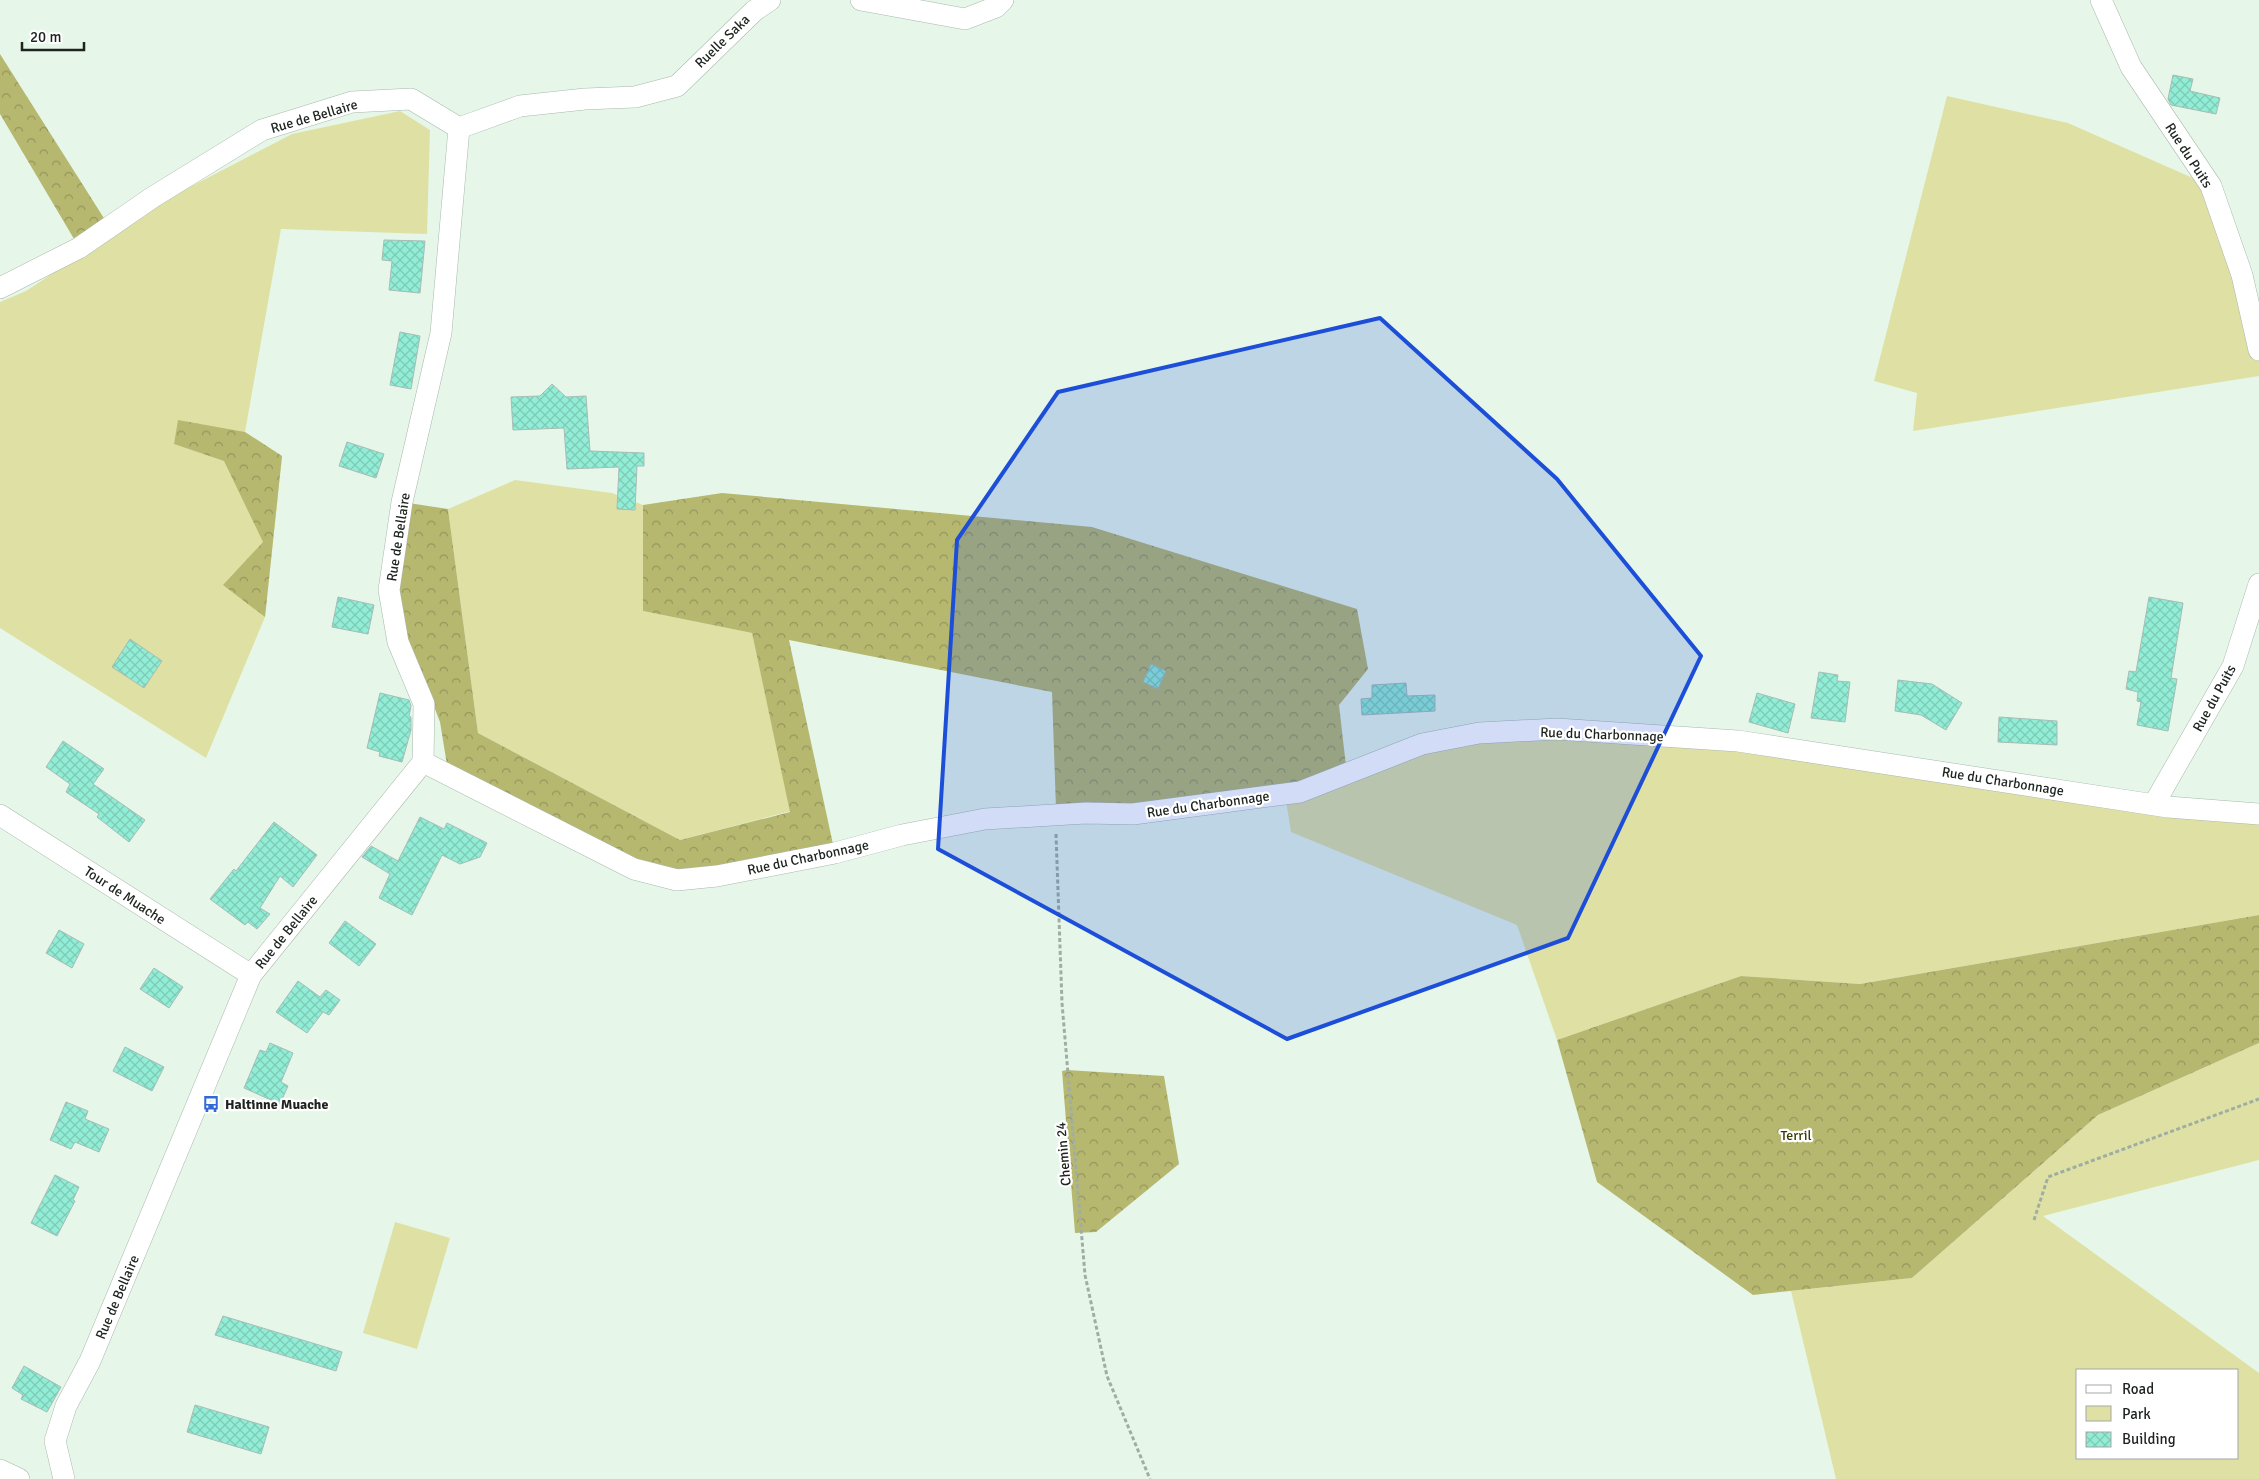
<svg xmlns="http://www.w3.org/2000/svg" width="2259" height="1479" viewBox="0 0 2259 1479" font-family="Signika,sans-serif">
  <defs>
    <pattern id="forest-crowns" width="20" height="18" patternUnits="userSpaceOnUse" patternTransform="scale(1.25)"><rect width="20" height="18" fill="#b7b870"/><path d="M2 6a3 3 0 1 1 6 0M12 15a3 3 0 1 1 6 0" fill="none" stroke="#94955b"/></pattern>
    <pattern id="building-cross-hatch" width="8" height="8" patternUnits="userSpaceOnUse" patternTransform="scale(1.25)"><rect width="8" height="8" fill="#91edd5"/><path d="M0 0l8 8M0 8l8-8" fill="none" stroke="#7dcbb6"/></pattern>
  </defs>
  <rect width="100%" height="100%" fill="#e6f7ea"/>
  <path fill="#dfe1a4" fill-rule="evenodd" d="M1947,96L2068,123L2211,186L2259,350V376L1913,431L1917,393L1874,381Z
    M400,111L430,130L427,234L281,229L245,432L282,456L265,617L206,758L0,628V302L26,291L159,203L292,134Z
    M515,480L612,493L643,505V611L752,633L791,811L680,840L478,733L448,509Z
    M1557,729L2259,814V915L1860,984L1741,976L1557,1040L1517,925L1291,832L1285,794L1422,744Z
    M2259,1043V1160L2043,1216L2259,1373V1479H1836L1791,1291L1912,1278L2098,1115ZM2078,1370H2238V1458H2078Z
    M395,1222L450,1238L417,1349L363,1333Z"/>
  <path fill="url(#forest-crowns)" d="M0,54L107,223L77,244L0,114Z
    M178,420L245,432L282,456L265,617L223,585L263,542L224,461L174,444Z
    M722,493L1092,527L1357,609L1368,669L1339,705L1346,766L1288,786L1136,808L1056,809L1052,692L789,640L834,849L679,872L627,862L448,771L440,722L389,590L402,502L448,509L478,733L680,840L790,812L752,633L643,611V505Z
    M2259,915V1043L2098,1115L1912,1278L1753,1295L1597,1182L1557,1040L1741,976L1860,984Z
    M1067,1070L1164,1076L1179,1164L1096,1232L1075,1233L1062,1071Z"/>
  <path fill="url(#building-cross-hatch)" stroke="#a7bcb5" d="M2173,75L2193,79L2190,91L2220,98L2216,114L2171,105L2168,99Z
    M384,240L425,241L420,293L389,290L392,261L382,260Z
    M400,332L420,336L411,389L390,385Z
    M552,384L566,397L586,396L590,451L644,453V466H637L635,510L617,509L619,467L567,469L564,428L513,430L511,397L540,396Z
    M347,442L384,454L376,478L339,466Z
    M338,597L374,605L368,634L332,627Z
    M2149,597L2183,603L2171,678L2177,679L2168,731L2137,725L2141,702L2137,701L2138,692L2126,689L2129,671L2136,672Z
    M130,639L162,661L144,688L112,667Z
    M1151,664L1166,671L1158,689L1143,682Z
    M1819,672L1838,675L1837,681L1850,682L1845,722L1811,718Z
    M1898,680L1932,684L1962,703L1946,730L1921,715L1895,711Z
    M1406,683L1407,696L1435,695V711L1362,715L1361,699L1372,698V685Z
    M380,693L409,700L411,706L409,716L411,717V730L402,762L379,756L380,752L367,748Z
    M1757,693L1795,704L1788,733L1749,722Z
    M1999,717L2057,721V745L1998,742Z
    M63,741L104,769L93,784L145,820L129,842L97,817L99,814L66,792L70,784L46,767Z
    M420,817L444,829L447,823L487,843L480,857L460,864L442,855L412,915L379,898L390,874L362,857L371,846L398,861Z
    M274,822L317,855L293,887L280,876L260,908L270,914L257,929L248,922L245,925L210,899L234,869L236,871Z
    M345,921L376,944L359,966L329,943Z
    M59,930L84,944L72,968L46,953Z
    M154,968L183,987L169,1008L140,989Z
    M298,981L320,997L326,990L340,1000L329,1015L323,1012L307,1033L276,1012Z
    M270,1043L293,1053L281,1082L288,1086L280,1104L244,1088L260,1050L266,1052Z
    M125,1047L164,1067L152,1091L113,1071Z
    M66,1102L88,1111L85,1119L109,1129L99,1152L75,1142L71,1149L50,1140Z
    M55,1175L79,1187L73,1200L75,1201L57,1236L31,1223Z
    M223,1316L342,1352L336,1371L215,1335Z
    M24,1366L61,1387L47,1412L21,1399L23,1395L12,1388Z
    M195,1405L269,1427L261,1454L187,1432Z"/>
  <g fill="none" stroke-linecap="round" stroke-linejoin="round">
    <g stroke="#a9b8ad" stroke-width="22">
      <path id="minor" d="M861,0L965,19L996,7L1003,0
        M2101,0L2131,67L2211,186L2242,275L2259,350
        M459,128L520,106L585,99L635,97L677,86L754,11L770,0
        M0,288L79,248L153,197L262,130L352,102L411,99L459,128
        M423,762L634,869L677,880L717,876L835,853L902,835L985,819L1086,813L1133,814L1300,792L1422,744L1479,733L1557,729L1738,741L2168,807L2259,814
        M2154,804L2233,666L2259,584
        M0,815L251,975
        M0,1470L19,1479
        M64,1479L55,1441L66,1406L90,1361L251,975L423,762L424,704L398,642L389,590L402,502L441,333L459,128"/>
    </g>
    <path stroke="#a0ada3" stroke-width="3" stroke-dasharray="4 2.5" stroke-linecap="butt" d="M1056,834L1062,1003L1085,1275L1107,1376L1150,1479
      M2034,1220L2048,1177L2259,1099"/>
    <use href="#minor" stroke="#fff" stroke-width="21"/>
  </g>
  <path fill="#1d4ed8" fill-opacity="0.2" stroke="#1d4ed8" stroke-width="4" stroke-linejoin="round" d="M1380,318L1557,479L1701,656L1568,938L1287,1039L938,849L957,540L1058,392Z"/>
  <defs>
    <g id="bus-bare" transform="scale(1.35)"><path d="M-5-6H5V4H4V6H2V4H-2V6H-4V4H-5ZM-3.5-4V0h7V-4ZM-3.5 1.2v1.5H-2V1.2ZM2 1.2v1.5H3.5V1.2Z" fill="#3368d7" stroke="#fff" stroke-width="2.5" paint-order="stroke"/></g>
  </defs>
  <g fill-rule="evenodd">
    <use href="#bus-bare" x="211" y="1104"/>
  </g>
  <g text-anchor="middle" stroke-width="4.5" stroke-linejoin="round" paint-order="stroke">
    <g font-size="14" fill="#1d231e" stroke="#fff">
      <text transform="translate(722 41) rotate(-44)" y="5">Ruelle Saka</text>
      <text transform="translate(314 116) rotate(-16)" y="5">Rue de Bellaire</text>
      <text transform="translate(2189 155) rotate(57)" y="5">Rue du Puits</text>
      <text transform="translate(398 537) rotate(-81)" y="5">Rue de Bellaire</text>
      <text transform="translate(2214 698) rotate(-61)" y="5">Rue du Puits</text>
      <text transform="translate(1602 734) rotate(2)" y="5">Rue du Charbonnage</text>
      <text transform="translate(2003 781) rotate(9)" y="5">Rue du Charbonnage</text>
      <text transform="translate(1208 804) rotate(-8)" y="5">Rue du Charbonnage</text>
      <text transform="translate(808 857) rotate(-12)" y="5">Rue du Charbonnage</text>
      <text transform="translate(125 895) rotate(33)" y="5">Tour de Muache</text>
      <text transform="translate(286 932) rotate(-51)" y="5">Rue de Bellaire</text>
      <text transform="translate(1063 1154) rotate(-95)" y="5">Chemin 24</text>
      <text transform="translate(117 1297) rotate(-67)" y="5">Rue de Bellaire</text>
    </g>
    <g font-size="14" font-weight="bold" fill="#1d231e" stroke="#fff" text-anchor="start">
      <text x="225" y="1109">Haltinne Muache</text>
    </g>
    <g font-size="14" fill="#3a3a00" stroke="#fff">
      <text x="1796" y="1140">Terril</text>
    </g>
  </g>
  <rect x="2076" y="1369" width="162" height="90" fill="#ffffff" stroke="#a5a7a5"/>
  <rect x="2086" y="1385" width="25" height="8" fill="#ffffff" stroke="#a5a7a5"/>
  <text x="2122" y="1394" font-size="15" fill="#1d231e">Road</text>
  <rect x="2086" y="1406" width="25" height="15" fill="#dfe1a4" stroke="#a5a7a5"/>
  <text x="2122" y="1419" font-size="15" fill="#1d231e">Park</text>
  <rect x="2086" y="1432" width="25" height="15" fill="url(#building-cross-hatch)" stroke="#a5a7a5"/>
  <text x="2122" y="1444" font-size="15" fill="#1d231e">Building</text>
  <path d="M22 42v8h62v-8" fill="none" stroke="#1d231e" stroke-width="2.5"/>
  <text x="30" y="42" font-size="15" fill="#1d231e" stroke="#ffffff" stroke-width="4" paint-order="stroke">20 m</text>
</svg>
